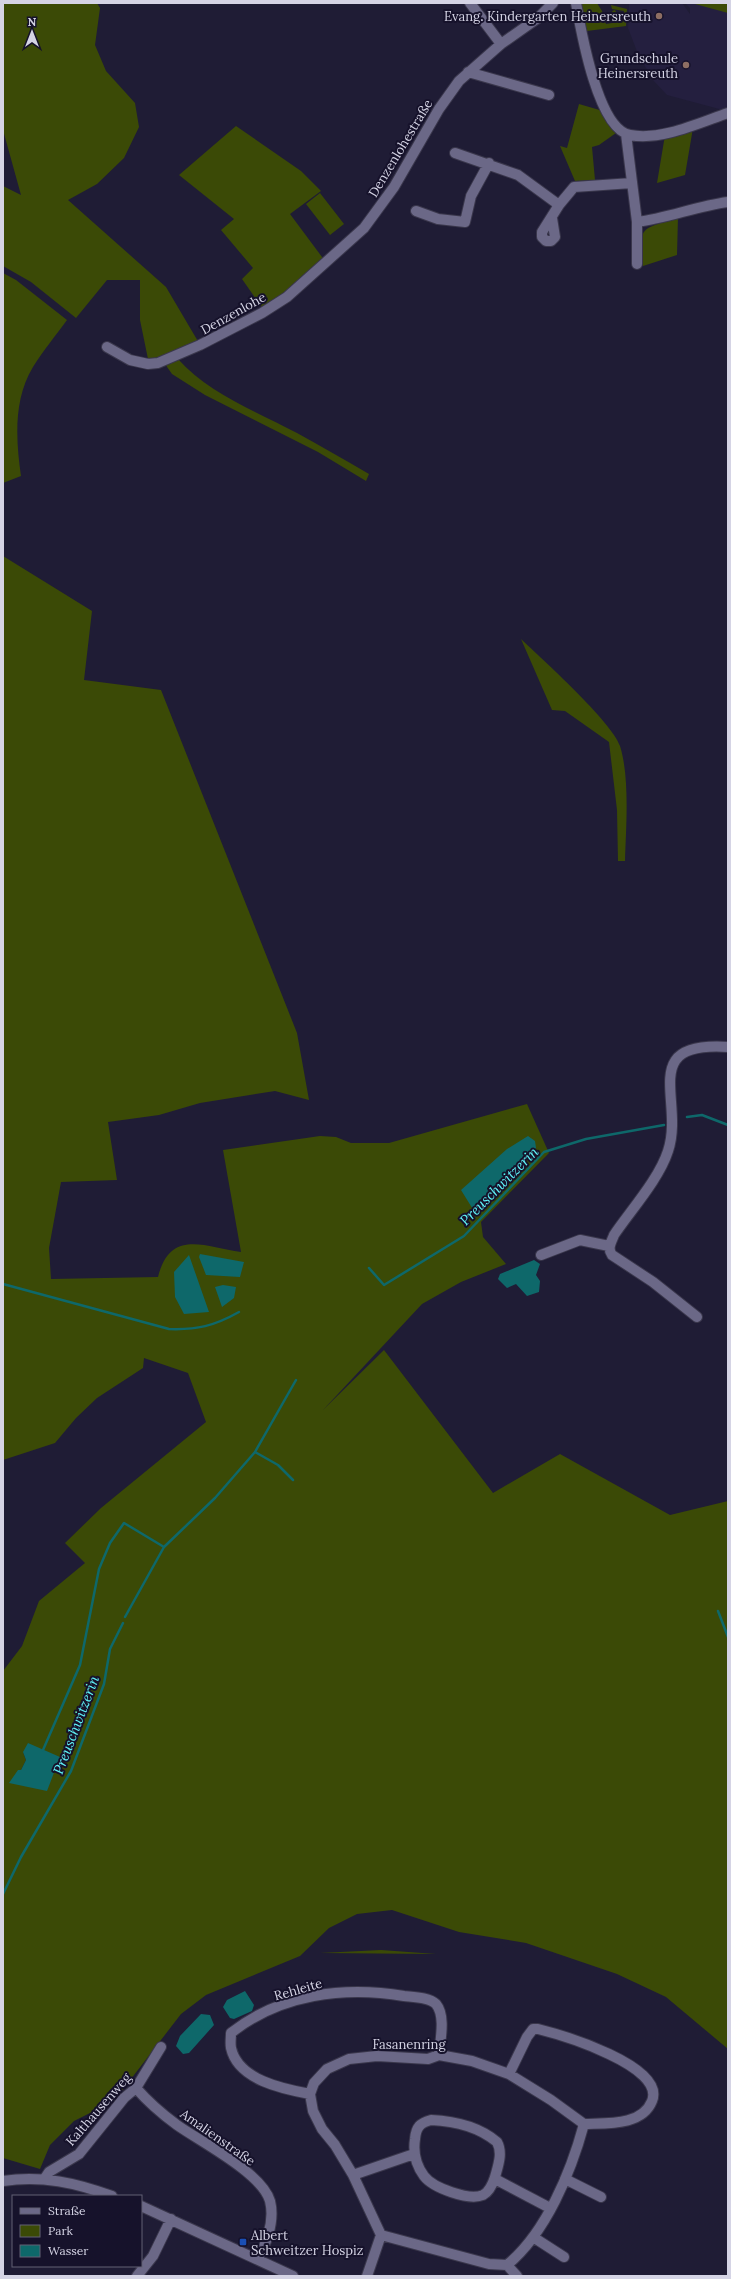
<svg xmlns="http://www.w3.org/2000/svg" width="731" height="2279" viewBox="0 0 731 2279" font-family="Lora,serif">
  <rect width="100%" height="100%" fill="#1f1c35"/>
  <path fill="#241f3f" d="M629,3H682L690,14V8L685,3H716L728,6V108L723,110L667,95L653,80L638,54L628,28Z"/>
  <path fill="#3b4a06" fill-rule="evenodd" d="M3,3H97L100,8L95,45L106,71L135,103L139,127L124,158L97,184L68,200L166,287L199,343L151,360L148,359L140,320V280H107L76,318L31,282L3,266V186L21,195L3,130Z
    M580,3H597L602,11L606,24L618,22V18L614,16L612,11L615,10L618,16L623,15L624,11L612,9L611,5L627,9L626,26L587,31Z
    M695,3H728V13L695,4Z
    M579,104L603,111L616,133L599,145L592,147L595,180L575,181L560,146L567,148Z
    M236,126L301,171L321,191L290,214L325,261L304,279L263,309L242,279L253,268L221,230L234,219L179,175Z
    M693,128L685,175L657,183L665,135Z
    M320,193L344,224L330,235L306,204Z
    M678,217L677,255L643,266C639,224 640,231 678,217Z
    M3,273L16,280L67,320C56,335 43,351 33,367C13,400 16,441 21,476L3,483Z
    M178,359C208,393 257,412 297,433C321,446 345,460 369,474L366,481L318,452L205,395L172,374L165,364Z
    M3,556L92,611L84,680L161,690L297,1033L309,1100L275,1091L200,1103L159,1115L108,1122L117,1180L61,1182L49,1248L51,1279L158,1277C170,1229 203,1246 241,1252L223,1150L320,1136L336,1137L351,1143H389L527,1104L549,1153L481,1222L483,1237L506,1264L461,1282L422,1304L323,1410L384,1350L493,1493L560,1454L670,1515L728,1501V2049L666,1997L617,1974L526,1943L459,1932L392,1910L357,1914L329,1928L300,1956L206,1995L181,2014L114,2101L74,2121L50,2145L40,2169L3,2158V1671L22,1646L39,1601L85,1563L65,1543L101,1508L206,1422L188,1373L144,1358L143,1368L97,1398L76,1418L55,1443L3,1460ZM23,1752L47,1791L21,1770L26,1760Z
    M521,639C542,659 612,722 620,746C630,778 626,827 625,861H618L617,810L609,742L565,711L552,710Z
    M381,1950L436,1954L320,1953Z"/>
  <path fill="#0e686a" d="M528,1136L535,1141L536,1148L481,1210L474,1211L461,1190L507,1149Z
    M200,1254L244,1262L240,1277L206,1275L199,1257Z
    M189,1255L209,1312L184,1314L175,1297L174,1272Z
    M534,1260L540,1264L536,1275L540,1281L539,1292L527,1296L516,1284L507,1288L498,1279L500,1274Z
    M223,1285L236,1287L234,1298L222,1307L215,1287Z
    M28,1743L60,1757L47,1791L9,1783L18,1770H21L26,1760L23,1752Z
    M245,1991L254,2005L252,2011L234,2019L230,2018L223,2007L227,2000Z
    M201,2014L210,2015L214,2025L189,2053L183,2054L176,2046L180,2036Z"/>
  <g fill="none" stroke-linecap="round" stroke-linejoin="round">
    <path stroke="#0e686a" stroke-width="2.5" d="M687,1117L702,1115L728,1125
      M369,1268L384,1285L464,1236L544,1152L586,1139L664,1125
      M3,1284L169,1329C197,1330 214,1326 239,1312
      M255,1452L278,1465L293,1480
      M718,1611L728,1637
      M125,1617L164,1547L215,1498L255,1452L296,1380
      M43,1750L80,1665L99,1569L110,1543L124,1523L164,1547
      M3,1894L21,1857L71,1771L104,1684L110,1649L123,1623"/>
    <g stroke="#3a374c" stroke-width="12">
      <path id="minor" d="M470,3L501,44
        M576,3C581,31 598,129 630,135C661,141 699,123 728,113
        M468,72L549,95
        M626,134L637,222V264
        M455,153L518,175L559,205L574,187L632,183
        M416,211L438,219L465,222L471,196L489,163
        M552,218L555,237L551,241H546L542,237V232L559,205
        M637,222C668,218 697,206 728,202
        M107,347L130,360L148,364L158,363L200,345L262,313L287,297L364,228L394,187L439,109L459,81L501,44L538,18L553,3
        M541,1255L580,1240L609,1246
        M697,1317L653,1282L612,1255C607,1248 611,1243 614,1235C631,1210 659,1179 668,1151C685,1100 637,1041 728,1047
        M509,2074L527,2037L533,2029H538C562,2035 666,2066 652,2101C642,2126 607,2123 584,2124
        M136,2088C149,2103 162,2114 177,2125C201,2142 262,2173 270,2201C275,2221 267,2242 258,2259
        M310,2094C283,2089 238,2080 231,2048C230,2043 231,2038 231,2033C280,1994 344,1986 404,1996C413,1997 429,1997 436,2004C446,2016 440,2041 439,2055
        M431,2120C454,2121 478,2126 497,2142C503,2153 498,2166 495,2177C493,2183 489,2192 483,2195C469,2201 433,2188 424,2176C416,2165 413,2152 415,2139C416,2127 420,2123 431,2120Z
        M353,2175L414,2154
        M45,2178L49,2172L79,2154L124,2098L136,2088L161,2047
        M495,2179L550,2208
        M565,2179L601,2197
        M3,2181C42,2175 76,2183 112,2196
        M141,2206L293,2276
        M381,2235L489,2264L507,2265
        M533,2237L564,2257
        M137,2276L153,2256L171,2219
        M367,2276L381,2235L353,2175L335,2145L322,2129L313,2111L310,2094L314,2083L327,2069L349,2059L377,2056L428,2059L439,2055L472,2061L509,2074L551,2100L584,2124C571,2172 546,2233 507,2265L517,2276"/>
    </g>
    <use href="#minor" stroke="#6b6887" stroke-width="10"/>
  </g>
  <g fill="#8d6e63" stroke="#16122b" stroke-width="1.5">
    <circle cx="659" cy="16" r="4"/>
    <circle cx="686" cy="65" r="4"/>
  </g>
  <rect fill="#1a4fb4" stroke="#16122b" stroke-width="1.5" x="239" y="2238" width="8" height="8" rx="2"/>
  <g text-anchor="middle" stroke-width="4" stroke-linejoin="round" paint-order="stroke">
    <g font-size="13" fill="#d5d4e5" stroke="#16122b" text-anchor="end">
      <text x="651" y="21">Evang. Kindergarten Heinersreuth</text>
      <text x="678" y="63">Grundschule<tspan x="678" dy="15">Heinersreuth</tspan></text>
      <text x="251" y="2240" text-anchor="start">Albert<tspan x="251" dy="15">Schweitzer Hospiz</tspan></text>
    </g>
    <g font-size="13" fill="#d5d4e5" stroke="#16122b">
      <text transform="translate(400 148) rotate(-59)" y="5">Denzenlohestraße</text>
      <text transform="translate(233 313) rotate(-29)" y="5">Denzenlohe</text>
      <text transform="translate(298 1989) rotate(-16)" y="5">Rehleite</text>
      <text x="409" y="2049">Fasanenring</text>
      <text transform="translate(98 2109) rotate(-49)" y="5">Kalthausenweg</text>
      <text transform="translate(218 2137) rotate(35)" y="5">Amalienstraße</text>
    </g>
    <g font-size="14" font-style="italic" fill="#60f5f9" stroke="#16122b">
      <text transform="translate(499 1186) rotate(-45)" y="5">Preuschwitzerin</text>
      <text transform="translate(76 1725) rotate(-69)" y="5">Preuschwitzerin</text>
    </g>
  </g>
  <rect width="731" height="2279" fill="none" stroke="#d5d4e5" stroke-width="8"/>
  <rect x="12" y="2195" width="130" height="72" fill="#16122b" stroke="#626075"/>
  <rect x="20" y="2208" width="20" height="6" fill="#6b6887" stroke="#626075"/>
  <text x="48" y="2215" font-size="12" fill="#d5d4e5">Straße</text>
  <rect x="20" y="2225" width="20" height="12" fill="#3b4a06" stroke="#626075"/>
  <text x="48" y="2235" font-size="12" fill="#d5d4e5">Park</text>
  <rect x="20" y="2245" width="20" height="12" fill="#0e686a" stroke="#626075"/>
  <text x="48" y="2255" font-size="12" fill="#d5d4e5">Wasser</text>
  <g transform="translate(32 32)" stroke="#16122b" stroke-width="3" paint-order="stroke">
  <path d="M0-3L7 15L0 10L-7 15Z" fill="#d5d4e5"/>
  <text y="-6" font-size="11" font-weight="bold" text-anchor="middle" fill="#d5d4e5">N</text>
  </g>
</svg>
